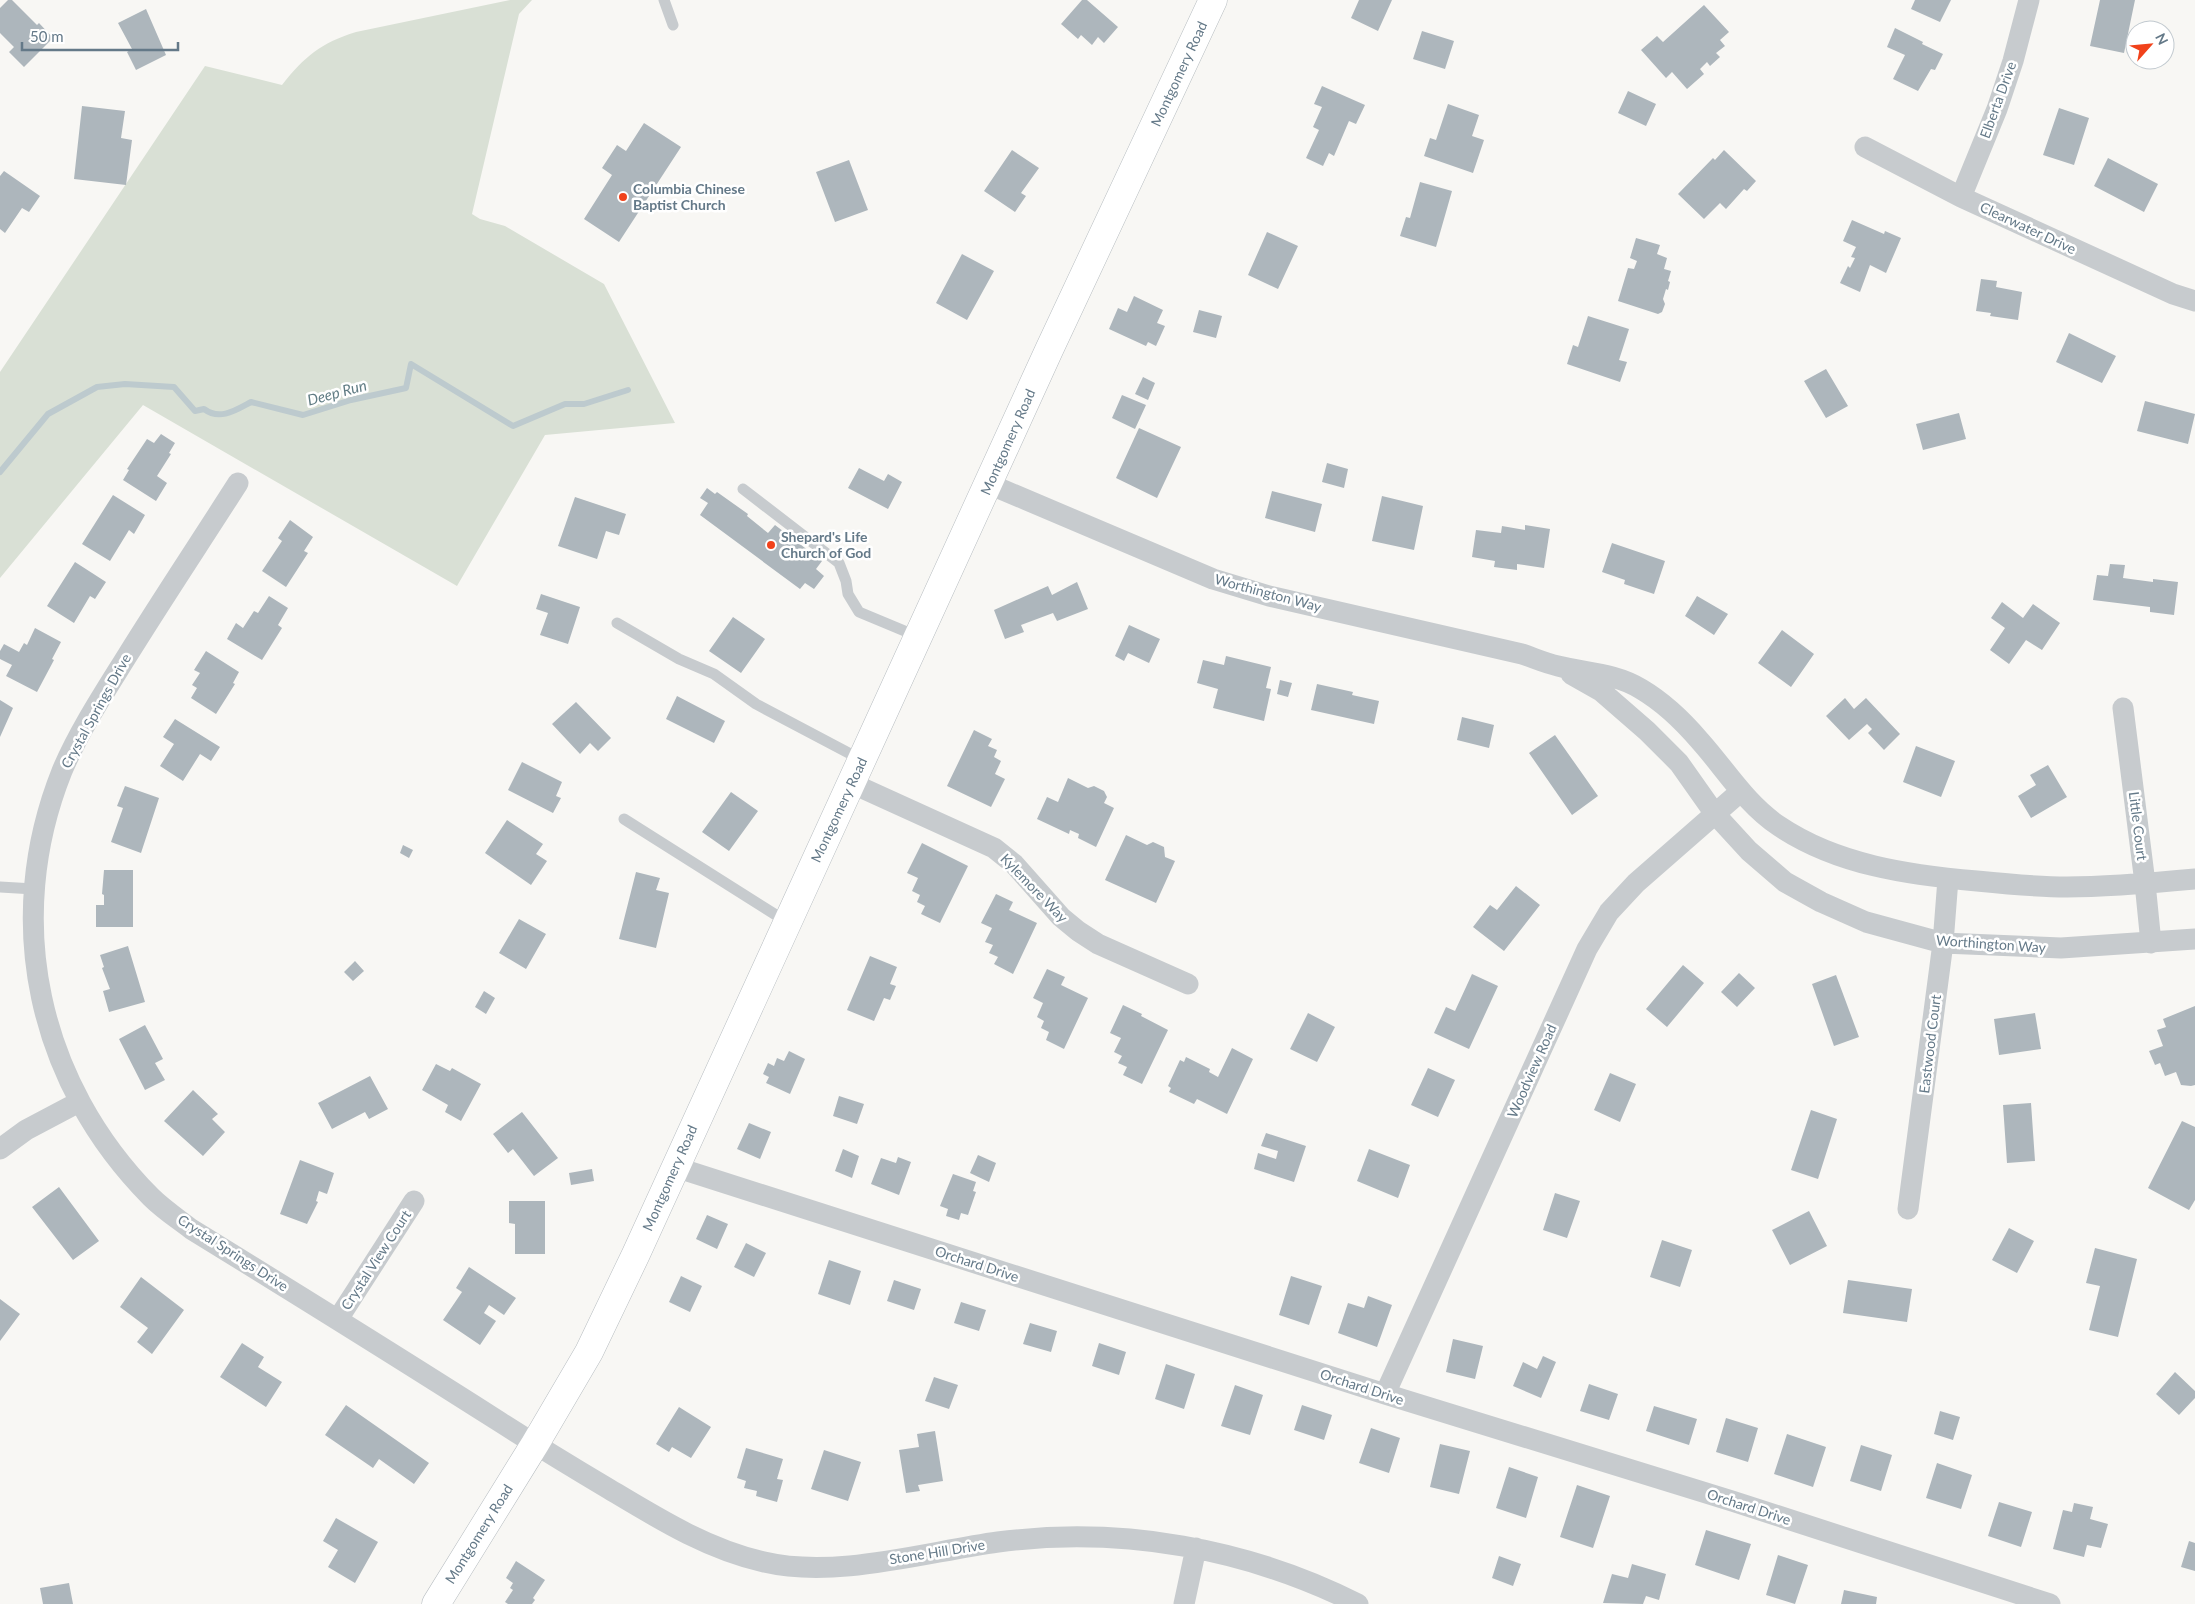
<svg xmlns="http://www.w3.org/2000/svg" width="2195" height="1604" viewBox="0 0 2195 1604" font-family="Lato,sans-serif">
  <rect width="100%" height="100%" fill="#f8f7f4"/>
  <path fill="#d9e0d5" d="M510,0H532L519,14L472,214L480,219L505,226L604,284L675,423L545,435L457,586L143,405L0,578V372L205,66L282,85C305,56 321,43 356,32Z"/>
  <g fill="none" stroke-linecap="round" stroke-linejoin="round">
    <path stroke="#bdcace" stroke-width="6" d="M0,472L48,414L97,387L125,384L174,387L195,411L204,409C220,421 236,410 251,402L303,415L351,400L406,388L411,364L513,426L565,404H584L628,390"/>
  </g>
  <path fill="#adb6bc" d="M8,0H12L37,25L39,23L53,38L24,67L9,52L14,47L0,33V8Z
    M1082,0H1087L1118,27L1104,43L1098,37L1092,45L1081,35L1078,39L1061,24Z
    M1359,0H1392L1378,31L1351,18Z
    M1915,0H1951L1940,22L1911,9Z
    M2100,0H2135L2124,53L2090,46Z
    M1704,5L1729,32L1720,40L1725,46L1716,53L1720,57L1710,66L1707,62L1700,69L1704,74L1687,89L1672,72L1666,78L1641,50L1657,36L1663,42Z
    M146,9L166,55L136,70L127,52L132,49L118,23Z
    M1895,28L1923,42L1922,44L1943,54L1935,70L1931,69L1918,91L1893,79L1905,55L1887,47Z
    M1422,31L1454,41L1445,69L1413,59Z
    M1322,86L1365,105L1356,124L1349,121L1334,156L1329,153L1323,166L1306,158L1319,130L1313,127L1322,107L1314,104Z
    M1628,91L1656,104L1646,126L1618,113Z
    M1448,104L1479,115L1472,136L1484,140L1473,173L1424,156L1430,138L1436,140Z
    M82,106L125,111L121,138L132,140L126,185L74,179Z
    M2059,108L2089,118L2074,165L2043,155Z
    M644,123L681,147L619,242L584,219L612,175L602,168L617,145L626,151Z
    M1012,150L1039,168L1021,193L1026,196L1015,212L984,191Z
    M1724,150L1756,181L1747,191L1744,189L1726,209L1720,203L1704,219L1678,194L1713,158L1715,160Z
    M2108,158L2158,184L2144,212L2094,186Z
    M849,160L868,210L835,222L816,172Z
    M4,171L40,196L29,212L22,208L5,233L0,229V176Z
    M1420,182L1452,191L1436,247L1400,236L1406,217L1410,218Z
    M1852,220L1884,234L1885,231L1901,238L1886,273L1870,265L1860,292L1840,283L1848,266L1850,268L1855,258L1851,257L1856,247L1843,241Z
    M1267,232L1298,246L1278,289L1248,275Z
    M1636,238L1660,245L1657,254L1667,258L1664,269L1671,271L1668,281L1670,282L1668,290L1666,289L1663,299L1665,304L1662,312L1658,314L1618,301L1628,268L1634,269L1637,261L1630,258Z
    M962,254L994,271L967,320L936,303Z
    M1981,279L1997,281L1996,287L2022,292L2018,320L1990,316L1991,313L1976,311Z
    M1134,296L1163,310L1157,323L1165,326L1156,346L1148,342L1146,346L1109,329L1118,308L1127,312Z
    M1199,310L1222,316L1216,338L1193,332Z
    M1588,316L1629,329L1619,360L1627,362L1620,382L1567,364L1573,345L1578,347Z
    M2069,333L2116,356L2102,383L2056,362Z
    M1826,369L1848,406L1826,418L1804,381Z
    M1143,377L1155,383L1148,400L1135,394Z
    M1122,395L1146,405L1135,429L1112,418Z
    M2145,401L2195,414L2188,444L2137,431Z
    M1959,413L1966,439L1923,450L1916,424Z
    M1139,428L1181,447L1157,498L1116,478Z
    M161,434L175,443L169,453L171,454L157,476L167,483L156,501L123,480L129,470L127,469L147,439L154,443Z
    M1327,463L1348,469L1344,488L1322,482Z
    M859,468L884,481L888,474L902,482L888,509L848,488Z
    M707,488L715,494L717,492L748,514L747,516L768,533L775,525L822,561L816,569L824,576L814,589L805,583L800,589L700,515L708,503L700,498Z
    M1272,491L1322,504L1315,532L1265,518Z
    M113,495L145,515L134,534L129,530L110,561L82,544Z
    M1382,496L1423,506L1414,550L1372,541Z
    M575,497L626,514L619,535L606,531L597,559L558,546Z
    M290,520L313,537L304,551L308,553L286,587L262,571L282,541L278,538Z
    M1525,525L1550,529L1544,568L1517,564V570L1494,567L1495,561L1472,557L1476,530L1501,533L1502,526L1525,530Z
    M1612,543L1665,561L1654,594L1624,584L1625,580L1602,572Z
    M75,562L106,582L95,599L90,596L74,623L47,606Z
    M2110,564L2125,565L2123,578L2153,582V579L2178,582L2174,615L2150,612V607L2093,600L2097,575L2108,576Z
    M1077,582L1088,609L1057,621L1053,613L1021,625L1024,632L1005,639L994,610L1048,586L1052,595Z
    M541,594L580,607L568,644L540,635L548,613L536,609Z
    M269,596L288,608L278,625L282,628L262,660L227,639L236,623L243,628L254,611L258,613Z
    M1697,596L1728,614L1714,635L1685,616Z
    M2002,602L2023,618L2033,604L2060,623L2042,650L2026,640L2009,664L1990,650L2005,628L1991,618Z
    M733,617L765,639L741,673L709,651Z
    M1129,625L1160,639L1149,663L1128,653L1124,661L1115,656Z
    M35,628L61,642L52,659L54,660L37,692L6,676L12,665L0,659V651L4,644L19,652L24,643L27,645Z
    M1782,630L1814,654L1791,687L1758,663Z
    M206,651L239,672L233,683L235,684L216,714L191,698L197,688L192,685L200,673L194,670Z
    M1226,656L1271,667L1266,688L1271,689L1264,721L1213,708L1218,689L1197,683L1203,660L1224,665Z
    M1280,680L1292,683L1288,697L1277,694Z
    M1317,684L1353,692L1352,695L1379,701L1374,724L1311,710Z
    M677,696L725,721L714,743L666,719Z
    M1845,698L1854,709L1866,698L1900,734L1884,750L1868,733L1872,729L1867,724L1849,740L1826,716Z
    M0,700L13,708L0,737Z
    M576,702L611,738L598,751L590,743L580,754L552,724Z
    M1462,717L1494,725L1489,748L1457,740Z
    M175,719L220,747L211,761L200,754L183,781L160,766L174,744L163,737Z
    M974,730L992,739L988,746L997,750L994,757L1001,761L995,774L1005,779L991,807L947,786Z
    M1555,735L1598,796L1572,815L1529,753Z
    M1916,746L1955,761L1941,797L1903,782Z
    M522,762L562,782L556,796L561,798L553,813L508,790Z
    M2048,765L2067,797L2031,818L2018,796L2036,785L2030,775Z
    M1068,778L1088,788L1094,786L1104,791L1107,797L1104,803L1114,808L1096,847L1078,838L1079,834L1070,830L1069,834L1037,819L1047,797L1058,802Z
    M125,786L159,798L141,853L111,842L123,808L117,806Z
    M731,792L758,811L729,851L702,832Z
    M507,820L543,844L536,854L547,861L531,885L485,853Z
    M1126,835L1147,845L1153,842L1164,847L1165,857L1175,861L1156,903L1105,880Z
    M922,843L968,866L940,923L921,914L925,906L917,902L920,895L912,891L918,878L907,873Z
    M403,845L413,850L409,858L400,853Z
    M104,870H133V927H96V905H104V895L102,894Z
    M636,872L660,878L656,890L669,893L656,948L619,939Z
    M1516,886L1540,905L1504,951L1473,927L1490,905L1497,910Z
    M996,894L1013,902L1009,910L1037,923L1013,974L994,964L998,957L989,953L993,945L985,942L992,928L981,923Z
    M519,919L546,934L526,969L499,953Z
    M128,946L145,1002L109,1012L103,991L110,989L102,968L104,967L100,955Z
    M870,956L897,967L890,984L896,986L890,1000L884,998L874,1021L847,1010Z
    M355,961L364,971L353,981L344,972Z
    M1683,965L1704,983L1667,1027L1646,1009Z
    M1047,969L1065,977L1061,985L1088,998L1064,1049L1046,1040L1049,1032L1041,1028L1044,1021L1037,1017L1043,1003L1033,998Z
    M1739,973L1755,988L1737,1007L1721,992Z
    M1472,974L1498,986L1469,1049L1434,1033L1446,1007L1455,1011Z
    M1836,975L1859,1037L1834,1046L1812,984Z
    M484,991L495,998L486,1014L475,1007Z
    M1123,1005L1142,1014L1141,1016L1168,1030L1142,1084L1123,1075L1127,1067L1118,1063L1122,1056L1114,1052L1121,1038L1110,1033Z
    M2195,1006V1085L2191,1086L2181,1085L2176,1072L2165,1076L2160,1063L2155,1065L2149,1051L2163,1046L2157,1030L2166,1027L2163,1019Z
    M1308,1013L1335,1027L1317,1062L1290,1049Z
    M2035,1013L2041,1049L1999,1055L1994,1019Z
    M145,1025L163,1059L155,1063L165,1080L145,1090L119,1039Z
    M1232,1048L1253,1059L1227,1114L1197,1099L1194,1104L1169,1092L1171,1088L1168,1086L1180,1060L1184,1062L1186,1057L1210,1069L1209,1072L1218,1077Z
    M789,1051L805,1059L790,1094L766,1083L769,1077L763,1074L768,1063L774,1066L777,1058L784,1061Z
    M436,1064L450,1071L452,1068L481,1084L461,1121L445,1112L448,1105L422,1090Z
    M1428,1068L1455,1080L1438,1117L1411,1105Z
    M1610,1073L1636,1084L1620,1122L1594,1110Z
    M370,1076L388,1109L369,1119L365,1112L332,1129L318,1103Z
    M193,1090L218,1114L212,1119L225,1132L203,1156L164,1121Z
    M839,1096L864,1104L857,1124L833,1116Z
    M2031,1103L2035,1161L2007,1163L2003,1105Z
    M1811,1110L1837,1119L1818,1179L1791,1170Z
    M522,1112L558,1158L534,1176L513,1149L508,1153L493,1134Z
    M2182,1121L2195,1127V1200L2189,1210L2148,1188Z
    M749,1123L771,1132L760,1159L737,1149Z
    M1266,1133L1306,1146L1294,1182L1254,1169L1258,1153L1276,1159L1278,1151L1261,1146Z
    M843,1149L859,1156L852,1178L835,1171Z
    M1369,1149L1410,1165L1398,1198L1357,1181Z
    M978,1155L996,1163L989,1182L970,1173Z
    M898,1157L911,1162L899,1195L871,1184L881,1158L896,1163Z
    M300,1160L334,1173L327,1194L319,1191L316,1201L318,1202L307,1224L280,1214Z
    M592,1169L594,1181L571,1185L569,1173Z
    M953,1174L976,1182L973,1191L976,1192L968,1215L961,1213L959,1220L946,1216L948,1209L940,1206Z
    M59,1187L99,1241L73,1260L32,1207Z
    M1555,1193L1580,1201L1567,1238L1543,1230Z
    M509,1201H545V1254H515V1224L509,1223Z
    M1809,1211L1827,1246L1790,1265L1772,1230Z
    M707,1215L728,1224L717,1249L696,1239Z
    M2009,1228L2034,1241L2017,1273L1992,1260Z
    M1662,1240L1692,1250L1680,1287L1650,1277Z
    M746,1243L766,1253L754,1277L734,1267Z
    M2095,1248L2137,1259L2118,1337L2089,1330L2100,1286L2086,1283Z
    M829,1260L861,1271L850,1305L818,1294Z
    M469,1267L516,1298L504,1315L489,1305L484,1313L496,1321L480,1345L443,1320L462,1292L456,1288Z
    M681,1276L702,1286L690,1312L669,1302Z
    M1291,1276L1322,1286L1309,1325L1279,1315Z
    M141,1277L184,1310L152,1354L137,1342L148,1328L120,1307Z
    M894,1280L921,1289L914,1310L887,1301Z
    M1848,1280L1912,1289L1907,1322L1843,1313Z
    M1368,1296L1392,1305L1377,1347L1338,1333L1348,1303L1364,1308Z
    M0,1299L20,1314L0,1341Z
    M961,1302L986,1310L979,1331L954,1323Z
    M1030,1323L1057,1331L1051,1352L1023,1344Z
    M1453,1339L1483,1346L1475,1379L1446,1372Z
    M242,1343L264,1357L258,1367L282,1382L266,1407L220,1377Z
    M1099,1343L1126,1352L1119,1375L1092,1366Z
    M1543,1356L1556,1362L1541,1398L1513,1386L1523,1362L1537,1369Z
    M1166,1364L1195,1374L1184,1409L1155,1399Z
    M2175,1372L2195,1391V1398L2179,1415L2156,1394Z
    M934,1377L958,1385L949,1409L925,1401Z
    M1589,1384L1618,1394L1609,1420L1580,1411Z
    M1235,1385L1263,1395L1250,1435L1221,1426Z
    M346,1405L429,1463L414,1484L379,1459L373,1468L325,1435Z
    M1302,1405L1332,1415L1324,1440L1294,1430Z
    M1654,1406L1697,1419L1689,1445L1646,1431Z
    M679,1407L711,1427L691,1458L672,1447L669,1452L656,1444Z
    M1940,1411L1960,1417L1953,1440L1934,1434Z
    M1726,1418L1758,1428L1748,1462L1716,1452Z
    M1371,1428L1400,1438L1389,1473L1359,1463Z
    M935,1431L943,1481L918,1485L920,1491L906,1493L899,1450L919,1447L917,1434Z
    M1787,1434L1826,1447L1813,1487L1774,1474Z
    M1440,1444L1470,1451L1459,1494L1430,1487Z
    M1861,1445L1892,1455L1881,1491L1850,1481Z
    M746,1448L783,1459L777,1479L783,1480L777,1502L756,1496L757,1491L744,1488L746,1481L737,1478Z
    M824,1450L861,1462L848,1501L811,1489Z
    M1937,1463L1972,1475L1961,1509L1926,1498Z
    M1509,1467L1538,1477L1526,1518L1496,1508Z
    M1577,1485L1610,1496L1593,1548L1560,1537Z
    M1999,1502L2032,1512L2021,1547L1988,1536Z
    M2074,1503L2093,1507L2090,1519L2108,1524L2101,1548L2087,1545L2084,1557L2053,1549L2063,1510L2072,1512Z
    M336,1518L378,1542L355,1583L328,1567L338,1550L323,1541Z
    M1706,1530L1751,1544L1739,1580L1695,1565Z
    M2189,1541L2195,1543V1571L2181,1567Z
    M1778,1555L1808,1565L1795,1604L1766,1595Z
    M1499,1556L1521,1564L1513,1586L1492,1578Z
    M516,1561L545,1580L533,1598L535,1600L532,1604H508L505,1602L513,1590L510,1588L513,1583L506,1578Z
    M1632,1564L1666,1574L1659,1600L1646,1596L1643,1604L1603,1603L1612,1574L1628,1578Z
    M69,1583L73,1604H43L40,1588Z
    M1844,1590L1877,1597L1876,1604H1841Z"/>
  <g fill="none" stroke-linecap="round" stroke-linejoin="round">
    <g stroke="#b7bdc1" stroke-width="29">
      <path id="secondary" d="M436,1604L535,1444L589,1352L636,1254L1049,350L1213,0"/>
    </g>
    <path stroke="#c7cbce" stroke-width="11" d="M664,0L673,25
      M743,489L839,563L846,581L848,594L859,612L919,637
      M617,623L679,659L714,674L756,704L862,760
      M624,819L787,922
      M0,887L34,889"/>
    <path stroke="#c7cbce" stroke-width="21" d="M1865,147L1961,197L2173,294L2195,301
      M1961,197L1997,109L2013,61L2029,0
      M238,483C201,541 163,598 127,656C104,693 79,731 62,771C2,921 38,1083 151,1197C163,1209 178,1219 191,1229C295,1293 398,1357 500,1422C536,1445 572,1467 609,1489C659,1519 707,1549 764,1562C836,1579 925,1552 998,1542C1121,1526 1247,1548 1358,1604
      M989,484L1213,579L1269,596L1522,654C1534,658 1545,663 1558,666C1586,673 1615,673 1641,689C1663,702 1683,721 1700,741C1726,770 1746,804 1779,826C1837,865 1909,875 1977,881C2007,884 2037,887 2067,887C2110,887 2153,883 2195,879
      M1571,674L1601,691L1647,731L1679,763L1715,814L1749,851L1785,882L1821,902L1866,922L1943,943L2061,948L2195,939
      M2123,708L2145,883L2151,943
      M851,783L994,848L1014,864L1061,917L1078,931L1098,944L1188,984
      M0,1149L26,1130L79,1102
      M675,1167L1385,1394L1732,1501L2050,1604
      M1908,1209L1943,943L1948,879
      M338,1319L414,1201
      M1385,1394L1587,949L1609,912L1636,883L1740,792
      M1184,1604L1196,1548"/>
    <use href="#secondary" stroke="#fff" stroke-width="28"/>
  </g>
  <g fill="#f1421b" stroke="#fff" stroke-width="2">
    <circle cx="623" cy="197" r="5"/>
    <circle cx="771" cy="545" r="5"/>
  </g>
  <g text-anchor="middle" stroke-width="5" stroke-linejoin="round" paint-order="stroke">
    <g font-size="14" fill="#647988" stroke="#fff">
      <text transform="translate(1179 74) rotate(-65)" y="5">Montgomery Road</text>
      <text transform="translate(1998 100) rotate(-70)" y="5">Elberta Drive</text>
      <text transform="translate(2028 228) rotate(25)" y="5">Clearwater Drive</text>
      <text transform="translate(1008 442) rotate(-66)" y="5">Montgomery Road</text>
      <text transform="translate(1268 593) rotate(15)" y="5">Worthington Way</text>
      <text transform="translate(96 711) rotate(-61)" y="5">Crystal Springs Drive</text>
      <text transform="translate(839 810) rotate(-65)" y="5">Montgomery Road</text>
      <text transform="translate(2138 826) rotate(83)" y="5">Little Court</text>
      <text transform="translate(1034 888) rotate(46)" y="5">Kylemore Way</text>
      <text transform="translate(1991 944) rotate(4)" y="5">Worthington Way</text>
      <text transform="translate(1930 1044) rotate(-83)" y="5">Eastwood Court</text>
      <text transform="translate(1532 1071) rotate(-66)" y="5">Woodview Road</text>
      <text transform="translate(670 1178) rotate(-66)" y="5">Montgomery Road</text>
      <text transform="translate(233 1253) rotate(33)" y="5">Crystal Springs Drive</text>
      <text transform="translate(376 1260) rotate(-57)" y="5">Crystal View Court</text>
      <text transform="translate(977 1264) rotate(18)" y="5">Orchard Drive</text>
      <text transform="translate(1362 1387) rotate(18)" y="5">Orchard Drive</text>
      <text transform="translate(1749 1507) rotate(18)" y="5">Orchard Drive</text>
      <text transform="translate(479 1534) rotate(-58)" y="5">Montgomery Road</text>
      <text transform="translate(937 1552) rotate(-9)" y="5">Stone Hill Drive</text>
    </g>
    <g font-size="14" font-weight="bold" fill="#647988" stroke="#fff" text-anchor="start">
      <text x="633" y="194">Columbia Chinese<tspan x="633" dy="16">Baptist Church</tspan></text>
      <text x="781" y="542">Shepard's Life<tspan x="781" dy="16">Church of God</tspan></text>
    </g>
    <g font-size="15" font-style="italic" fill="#5f7b83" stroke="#fff">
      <text transform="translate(337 393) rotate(-15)" y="5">Deep Run</text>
    </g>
  </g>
  <g transform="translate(2150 45) rotate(63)"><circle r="24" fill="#ffffff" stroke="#c1c9cf"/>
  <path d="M0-4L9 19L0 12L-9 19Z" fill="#f1421b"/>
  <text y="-8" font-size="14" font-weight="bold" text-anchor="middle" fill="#647988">N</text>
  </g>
  <path d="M22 42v8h156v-8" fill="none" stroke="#647988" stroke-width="2.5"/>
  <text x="30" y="42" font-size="15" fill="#647988" stroke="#ffffff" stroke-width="4" paint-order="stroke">50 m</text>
</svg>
